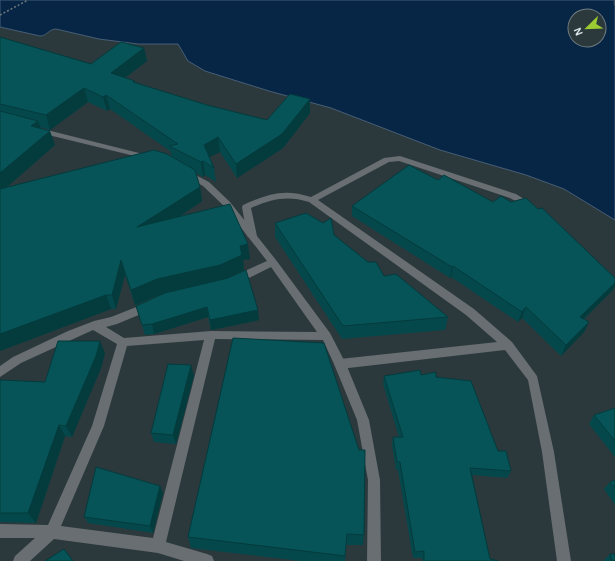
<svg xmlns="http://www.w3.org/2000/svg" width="615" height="561" viewBox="0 0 615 561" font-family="'Alegreya Sans',sans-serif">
  <rect width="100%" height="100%" fill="#2b393d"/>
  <path fill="#072544" stroke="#475f76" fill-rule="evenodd" d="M0,0H615L614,3L615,6V220L564,189L526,175L440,150L331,108L269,91L205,71L188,61L178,44H138L99,39L56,29C49,29 47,36 40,36L0,27ZM575,16H599V40H575Z"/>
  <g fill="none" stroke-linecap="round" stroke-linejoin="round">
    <path stroke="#6d797d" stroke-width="1.5" stroke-dasharray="2 2" stroke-linecap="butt" d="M0,15L28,0"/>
    <path fill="#686e72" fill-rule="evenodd" d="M400,156L516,194L535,206L534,208H528L510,198L399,161L389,162L318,200L474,309L512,342L537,376L554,452L571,561H557L542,452L528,380L505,350L340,369L336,367L334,364L336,361L340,359L497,342L466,315L309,202C287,195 271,199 251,208L257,236L252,239L247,236L242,207L243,205C268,194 284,188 311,197L384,158Z"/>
    <path fill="#686e72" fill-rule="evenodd" d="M36,128H39L151,156L155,158L151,160L36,132Z
      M188,171L209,182L230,202L276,260L330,333L346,364L369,420L380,480L381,561H367L368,480L357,420L334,364L323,340L215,339L166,542L207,554L212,556L214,561H184L158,553L54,539L30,561H13L15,556L35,538H0V524L48,525L92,426L117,344L93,330L21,363L0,377V366L13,357L68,331L94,321L111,317L149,302L153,303L154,306L153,309L117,324L106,327L124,338L211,331L317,332L271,267L239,283H231L230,280L231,277L267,261L224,206L203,186L185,176L184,174L185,172ZM204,340L153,538L61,526L104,426L127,346Z"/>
  </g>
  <path fill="#05484b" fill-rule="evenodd" d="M0,37L91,64L144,48L147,61L125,78L135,81V83L207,105L267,120L310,99V113L283,148L237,178L220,152L209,157L214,168L216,182L205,175L203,177L196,173L200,187L202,201L179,217L250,259L243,260L244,270L223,280L259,320L211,330L208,317L154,334L145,335L136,306L165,293L161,294L135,305L125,275L116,309H111L0,351ZM88,102L107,111L110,109L170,151L172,157L6,188L55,145L40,127L50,130Z
    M438,180L493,202H511L538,209L615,278V285L612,291L584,319L589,322L584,332L561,356L522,318L518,322L451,277L450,278L352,216V206Z
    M275,223L334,235L384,276L448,317L445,330L342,339L275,237Z
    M233,338L364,535L363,545H346L345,561H301L191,548L188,537Z
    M105,353L101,368L72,437L65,436L36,523L0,522V380L45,382Z
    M194,375L176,444L154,442L151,433Z
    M421,375L436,377L498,451L511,471L507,478L472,475L490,559L499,561H422V558H413L398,470H396L392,445L393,437H399L383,384L384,376Z
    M615,408V457L589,424L594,415Z
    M615,480V505L604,489L610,482Z
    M160,486L163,493L153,533L88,523L84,517Z
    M610,554L615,561H604V560Z"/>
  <path fill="#043b3d" d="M144,48L147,61L114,86L111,73Z
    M84,88L88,102L50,130L46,115Z
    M106,95L110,109L107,111L103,97Z
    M310,99V113L283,148L237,178L236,164Z
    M38,121L43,135L31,126Z
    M50,131L55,145L0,193V173Z
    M218,137L220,152L206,159L204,145Z
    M203,161L205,175L203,177L201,162Z
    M200,187L202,201L141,242L137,227Z
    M248,244L250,259L243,260L244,270L223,280L161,294L135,305L131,290L157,279L240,246Z
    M121,260L125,275L116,309L112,295Z
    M453,266L451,277L450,278L452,267Z
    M615,283V285L612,291L575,327L580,317Z
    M106,295L111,309L0,351V334Z
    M207,307L208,317L154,334L152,324Z
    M526,307L522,318L518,322L522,312Z
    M258,310L259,320L211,330L210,320Z
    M589,322L584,332L561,356L566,345Z
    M100,341L105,353L101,368L72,437L66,426Z
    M191,365L194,375L176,444L173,435Z
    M59,425L65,436L36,523L28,513Z
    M160,486L163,493L153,533L150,526Z"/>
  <path fill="#065457" stroke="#043b3d" d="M0,37L91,64L121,42L144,48L111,73L135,81L133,82L207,105L267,120L290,94L310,99L282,134L236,164L218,137L204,145L214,168L203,161L201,162L169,146L178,144L106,95L103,97L84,88L46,115L0,104Z
    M0,111L38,121L31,126L50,131L0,173Z
    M154,150L167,154L195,170L200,187L137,227L230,204L248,244L240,246L242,255L220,265L157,279L131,290L121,260L112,295H106L0,334V189Z
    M409,165L438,180L444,175L493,202L501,196L511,202L526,198L538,209L542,208L615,278V283L580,317L589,322L566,345L526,307L522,312L453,266L452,267L352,206Z
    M306,213L323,223L331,218L334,235L368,262H376L384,276L396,274L448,317L343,326L275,223Z
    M246,270L258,310L210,320L207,307L152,324L142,325L136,306L165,293L228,278Z
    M233,338L324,343L359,450H365L364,535L347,534L345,556L188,537Z
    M58,341H100L96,356L66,426L59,425L28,513H0V380L45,382Z
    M168,364L191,365L173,435L151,433Z
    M420,370L421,375L436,372V377L471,381L498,451H506L511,471L470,468L490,559L499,561H424V551L415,552L400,462H397L393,437H403L384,376Z
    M615,408V441L594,415Z
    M96,467L160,486L150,526L84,517Z
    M615,480V488L610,482Z
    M64,549L73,561H45Z
    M610,554H615V561H612Z"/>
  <g transform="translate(587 28) rotate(247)"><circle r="19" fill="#2b393d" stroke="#727e82"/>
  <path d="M0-3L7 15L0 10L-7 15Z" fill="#9cca32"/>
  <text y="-6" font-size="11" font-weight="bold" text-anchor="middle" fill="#dde6e9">N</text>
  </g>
</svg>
